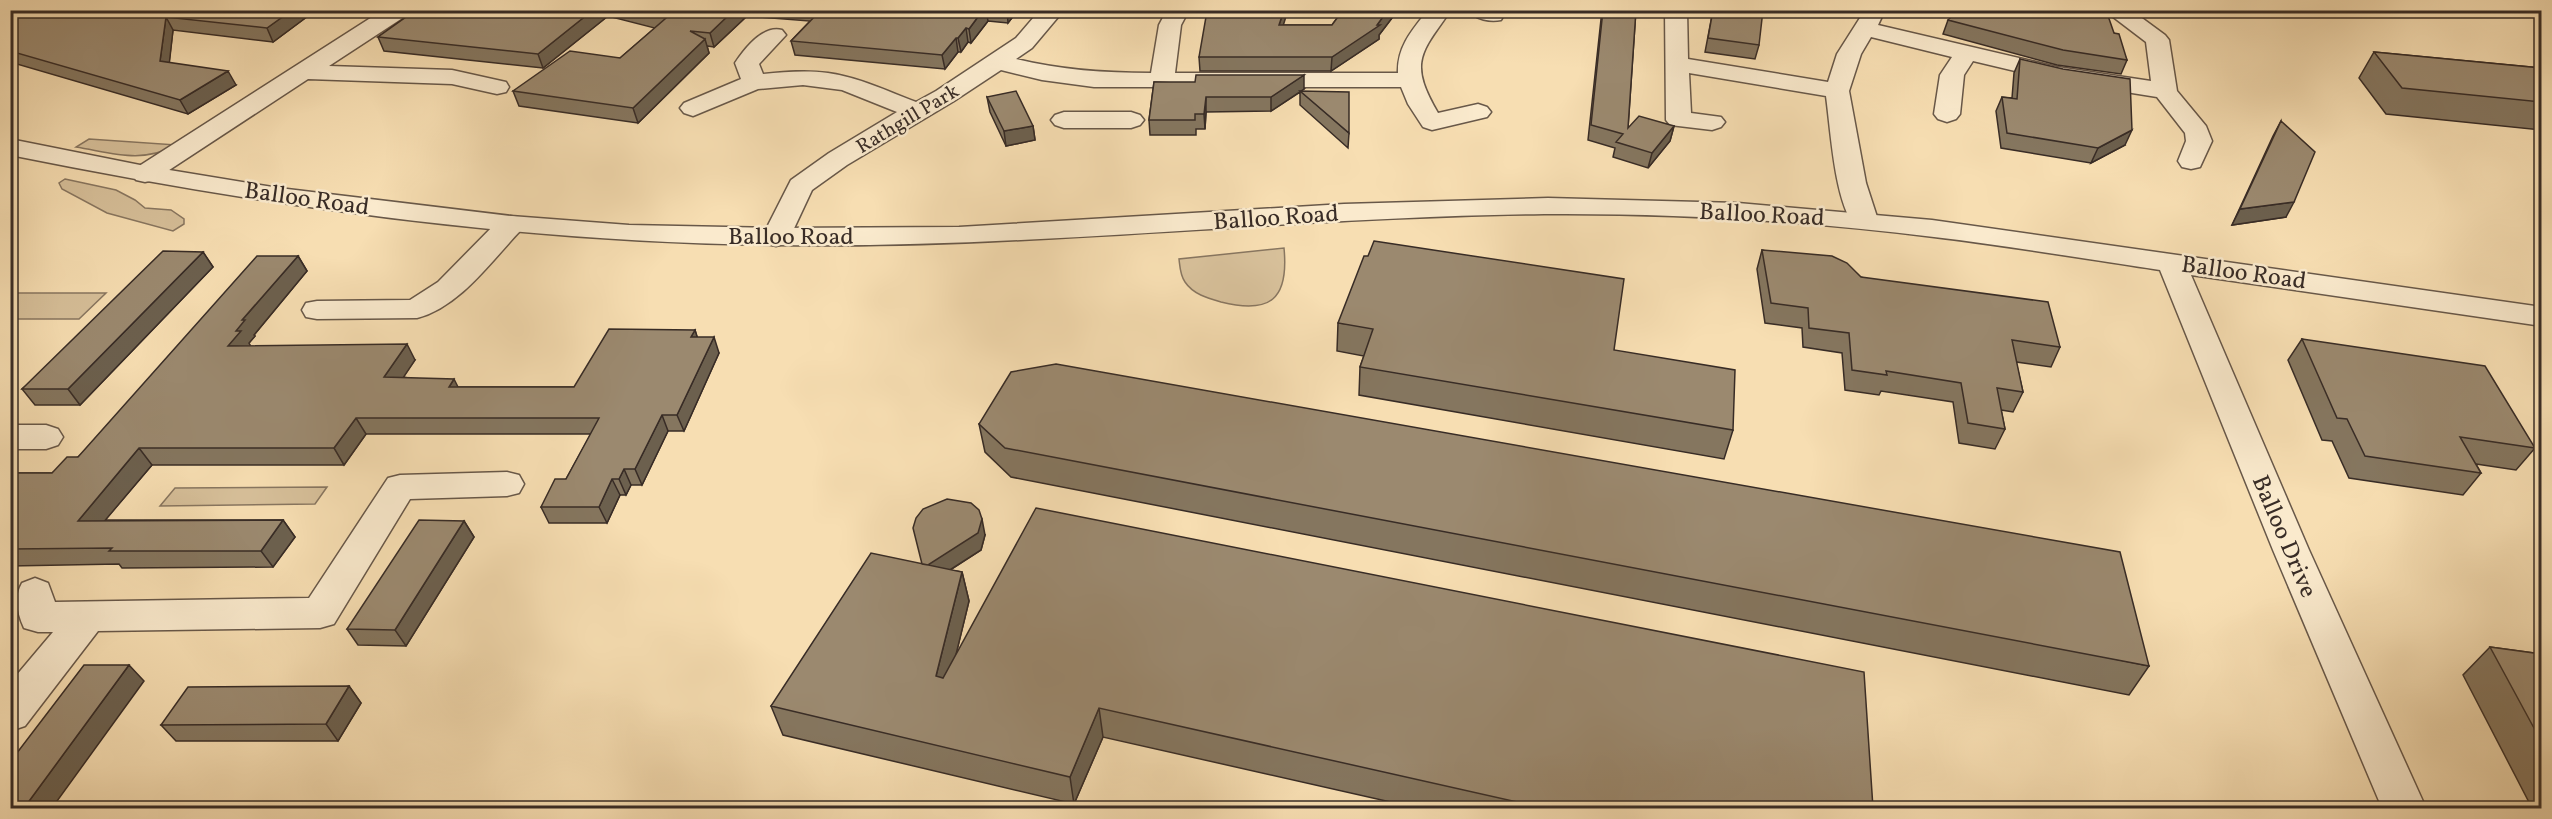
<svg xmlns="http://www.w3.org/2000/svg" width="2552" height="819" viewBox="0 0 2552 819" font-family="Vollkorn,serif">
  <rect width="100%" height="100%" fill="#f7deb2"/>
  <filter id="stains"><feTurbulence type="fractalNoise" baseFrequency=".00333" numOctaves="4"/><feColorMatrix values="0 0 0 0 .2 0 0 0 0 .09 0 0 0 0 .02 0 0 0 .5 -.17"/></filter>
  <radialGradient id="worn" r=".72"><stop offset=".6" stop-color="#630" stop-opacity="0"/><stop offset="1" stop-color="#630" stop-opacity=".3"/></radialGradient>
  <path fill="#d7c09a" stroke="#887660" stroke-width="1.5" d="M89,139L177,145C141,164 113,153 76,147Z
    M65,179L116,190L135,200L145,208L171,210L184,219V224L173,231L107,213L62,189L59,183Z
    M1284,248C1289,300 1270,314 1221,302C1207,298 1193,294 1185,282C1180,275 1180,267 1179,259Z
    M11,293H106L79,319H11Z
    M327,487L315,504L160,506L175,488Z"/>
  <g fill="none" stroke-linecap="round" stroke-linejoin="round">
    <g stroke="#685849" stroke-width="3">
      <path id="minor" d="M383,10H410L407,15L329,66L452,70L506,82L509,87L506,92L497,94L452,84L308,79L154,180L145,182L136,180L132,174L136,168Z
        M1040,10H1064L1032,48L1016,59C1061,70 1105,73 1151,73L1159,25L1167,10H1189L1181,25L1175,73H1398C1397,47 1412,30 1428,10H1451C1421,53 1408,62 1438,113L1478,104L1487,107L1491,112L1487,117L1432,130L1423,127L1408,104L1401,87H1094L1042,80L1001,70L954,101L847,165L812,190L790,237L786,243L776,246L766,243L762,237L791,180L829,153L897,112L842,90L803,85L758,89L693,116L684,113L680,108L684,103L741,79L735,63C745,48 763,25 782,30L786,35L759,64L763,74C785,72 806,70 828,73C858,77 887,91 916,102L936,91L1016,38Z
        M1468,10H1501L1504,15L1501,20C1491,22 1475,20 1468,10Z
        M1665,10H1687L1688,59L1828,82L1837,54L1865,10H1885L1878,25L2057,67L2151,81L2146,42L2104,10H2131L2165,35L2169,40L2177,91L2206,126L2212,141L2200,167L2191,169L2182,167L2178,161L2186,141L2185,133L2157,97L2057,81L1973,61L1964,75L1960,114L1956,119L1947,122L1938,119L1934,114L1940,75L1952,57L1871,37L1861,54L1849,91L1866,183L1878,220L1874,226L1864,228L1854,226C1834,197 1831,132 1826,96L1689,73L1691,113L1721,117L1725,122L1721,127L1712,130L1670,125L1666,120Z
        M1064,112H1131L1140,115L1144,120L1140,125L1131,128H1064L1055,125L1051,120L1055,115Z
        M511,216L521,218L525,224L521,230C492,260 460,307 417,318L317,319L306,317L302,310L306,303L317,301L410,300L438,282L501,218Z
        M10,425H46L58,429L63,437L58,445L46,449H10Z
        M507,472L519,475L524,484L519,493L507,496L410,499L334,624L320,628L98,631L25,726L10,731V683L53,632H38L24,628C17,613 14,597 22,583L35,578L48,583L55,602L309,598L388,478L400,475Z"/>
    </g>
    <g stroke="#685849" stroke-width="3">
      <path id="tertiary" d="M10,139L145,166L279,188L511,216L629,225L776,228L959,227L1344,204L1548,198L1738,203L1932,220L2542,307V326L2191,275L2309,550L2426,808H2382L2273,550L2160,270C2085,259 2010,246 1934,237C1806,221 1674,213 1544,214C1287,217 1032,249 775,245C517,242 263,206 10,155Z"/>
    </g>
    <use href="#minor" fill="#faeacd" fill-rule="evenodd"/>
    <use href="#tertiary" fill="#faeacd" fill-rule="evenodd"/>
  </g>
  <path fill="#85765f" stroke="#382c26" stroke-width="1.5" d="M10,10H316L273,42L173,30L169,63L236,85L188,114L10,62Z
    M416,10H1018L1008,23L988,21L971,43L968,42L961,52H958L945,69L795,55L791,41L810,21L747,16L714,47L707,46L709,53L638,123L519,106L513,91L620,58L655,28L608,16L543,68L384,51L378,37Z
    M1343,10H1392V18L1379,35V39L1331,71H1200L1199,57L1283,25H1332Z
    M1602,10H1636L1628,128L1674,126L1670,141L1648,168L1613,157L1615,148L1588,140Z
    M1713,10L1759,45L1755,59L1705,52Z
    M1948,20L2114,33L2127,60L2121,74L2057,65L1943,34Z
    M2374,52L2541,68V130L2386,114L2359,78Z
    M2020,59L2125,145L2091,163L2001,148L1996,111L2002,97L2012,98L2014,73Z
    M1154,82L1304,89L1301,91L1349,133L1348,148L1300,105V92L1271,111L1206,112L1205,129H1196V135H1150L1149,120Z
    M987,97L1033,126L1035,140L1006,146L990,112Z
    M2281,121L2286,217L2232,225L2273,136Z
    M1762,250L1861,277L2060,347L2051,367L2016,362L2023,392L2013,412L2001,410L2005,429L1995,449L1959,443L1953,402L1881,391L1879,395L1845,390L1842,353L1803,347L1802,328L1765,323L1757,269Z
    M203,252L213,267L80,405H35L22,389Z
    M298,256L307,271L254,335L255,336L249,343L250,346L415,360L403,377L458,387H574L695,330L697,337L719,353L684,431H668L642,485H631L626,495H620L607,523H549L541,507L566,479L591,434H366L344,465H152L105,520H283L295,537L273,567L122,568L119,564L10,566V473H52L78,457Z
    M1338,323L1614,350L1733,430L1724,459L1359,395L1360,367L1364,356L1337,351Z
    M2302,339L2535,448L2516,470L2476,464L2481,473L2463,495L2349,478L2332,441L2322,440L2288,360Z
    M979,424L2149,666L2129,695L1011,477L985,452Z
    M464,521L474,537L406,646L358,645L347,629Z
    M985,535L981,550L950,570L962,572L969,601L956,654L1873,808H1417L1103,737L1074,804L783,735L771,706L922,564Z
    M2490,647L2541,654V808H2532L2463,675Z
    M349,686L361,703L338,741H176L161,725Z"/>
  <path fill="#6c604e" stroke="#382c26" stroke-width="1.5" d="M292,10H316L273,42L267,28Z
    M593,10H607L608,16L543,68L538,54Z
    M734,10H745L747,16L714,47L710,33Z
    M983,10H986L988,21L971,43L969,29Z
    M1007,10H1018L1008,23Z
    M1284,10H1288L1279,39V25Z
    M1388,10H1392V18L1379,35V39L1331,71L1332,57L1377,25Z
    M166,17L173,30L168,75L160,61Z
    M966,28L968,42L961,52L958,38Z
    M956,38L958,52L945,69L942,55Z
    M705,39L709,53L638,123L633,108Z
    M228,71L236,85L188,114L180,100Z
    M1304,75V89L1271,111V97Z
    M1206,97V112L1205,129L1204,114Z
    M1033,126L1035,140L1006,146L1004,131Z
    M1674,126L1670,141L1648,168L1652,153Z
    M2132,130L2125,145L2091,163L2098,148Z
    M2294,202L2286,217L2232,225L2240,209Z
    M203,252L213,267L80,405L68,389Z
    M298,256L307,271L254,335L255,336L249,343L251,347L228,346L242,320Z
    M695,330L700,346L691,337Z
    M714,337L719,353L684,431L677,415Z
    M407,344L415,360L393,393L384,377Z
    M454,379L462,395L449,387Z
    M662,415L668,431L642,485L635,469Z
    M356,418L366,434L344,465L334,448Z
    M139,448L152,465L91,537L78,521Z
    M624,469L631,485L626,495L619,479Z
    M612,479L620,495L607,523L599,507Z
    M982,519L985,535L981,550L928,584L923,568Z
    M283,520L295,537L273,567L261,551Z
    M464,521L474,537L406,646L395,630Z
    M962,572L969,601L944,704L936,676Z
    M129,665L144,681L52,808H24Z
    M349,686L361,703L338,741L326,724Z
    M1099,708L1103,737L1074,804L1070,777Z"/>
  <path fill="#9b896f" stroke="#382c26" stroke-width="1.5" d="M10,10H292L267,28L166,17L160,61L228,71L180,100L10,51V32L15,30H10Z
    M416,10H593L538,54L378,37Z
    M638,10H734L710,33L690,31L705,39L633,108L513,91L570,51L620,58L666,18Z
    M821,10H983L969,29L966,28L958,38H956L942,55L791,41Z
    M1223,10H1284L1279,25H1332L1343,10H1388L1377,25H1380L1332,57H1199L1207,11H1223Z
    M1603,10H1636L1628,128L1639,116L1674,126L1652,153L1616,142L1623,134L1591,125Z
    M1713,10H1763L1759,45L1708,38Z
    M1958,10H2106L2114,33L2119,34L2127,60L2063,50L1948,20Z
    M2374,52L2541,68V102L2402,88Z
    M2020,59L2063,69L2130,79L2132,130L2098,148L2007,133L2002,97L2017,99Z
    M1196,75H1304L1271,97H1206L1204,114H1195V120H1149L1154,82H1195Z
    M1016,91L1033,126L1004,131L987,97Z
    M1300,91L1349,92V133Z
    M2281,121L2315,152L2294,202L2240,209Z
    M1374,241L1624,279L1614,350L1735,370L1733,430L1360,367L1373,329L1338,323L1364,256H1368Z
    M1762,250L1832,256L1847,263L1861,277L2048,302L2060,347L2012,340L2023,392L1997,388L2005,429L1968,423L1961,383L1886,371L1887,375L1852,370L1849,333L1809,328L1808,308L1771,303Z
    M163,251L203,252L68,389H22Z
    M257,256H298L242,320H245L236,331H241L228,346L407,344L384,377L454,379L449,387H574L609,329L695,330L691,337H714L677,415H662L635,469H624L619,479H612L599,507H541L555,479H566L599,418H356L334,448H139L78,521L283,520L261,551H109L112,548L10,549V473H52L67,457H78Z
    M2302,339L2485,366L2535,448L2460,437L2481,473L2365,456L2347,419L2337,418Z
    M1056,364L2120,552L2149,666L1005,448L979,424L1011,372Z
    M947,499L971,503L979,510L982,519L978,533L928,565L922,564L913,528L916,518L923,509Z
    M1036,508L1864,672L1873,808H1544L1099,708L1070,777L771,706L871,553L962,572L936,676L943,678Z
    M419,520L464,521L395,630L347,629Z
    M2490,647L2541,654V741Z
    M84,665H129L24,808H10V762Z
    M349,686L326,724L161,725L188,687Z"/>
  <g text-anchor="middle" stroke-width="5" stroke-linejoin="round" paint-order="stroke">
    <g font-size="20" fill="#382c26" stroke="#faeacd">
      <text transform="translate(907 118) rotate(-31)" y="7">Rathgill Park</text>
    </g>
    <g font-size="24" fill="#382c26" stroke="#faeacd">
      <text transform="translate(307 198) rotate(8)" y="8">Balloo Road</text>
      <text transform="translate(1762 214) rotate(3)" y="8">Balloo Road</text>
      <text transform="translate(1276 217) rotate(-4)" y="8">Balloo Road</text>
      <text x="791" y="244">Balloo Road</text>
      <text transform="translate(2244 272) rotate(8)" y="8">Balloo Road</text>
      <text transform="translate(2285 536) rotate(67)" y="8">Balloo Drive</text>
    </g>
  </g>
  <rect width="2552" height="819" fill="none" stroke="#f7deb2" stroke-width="36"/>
  <rect x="12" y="12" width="2528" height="795" fill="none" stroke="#382c26" stroke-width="3"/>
  <rect x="18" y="18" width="2516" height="783" fill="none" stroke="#382c26" stroke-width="1.5"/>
  <rect width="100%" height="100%" filter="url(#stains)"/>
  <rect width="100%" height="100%" fill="url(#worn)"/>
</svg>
